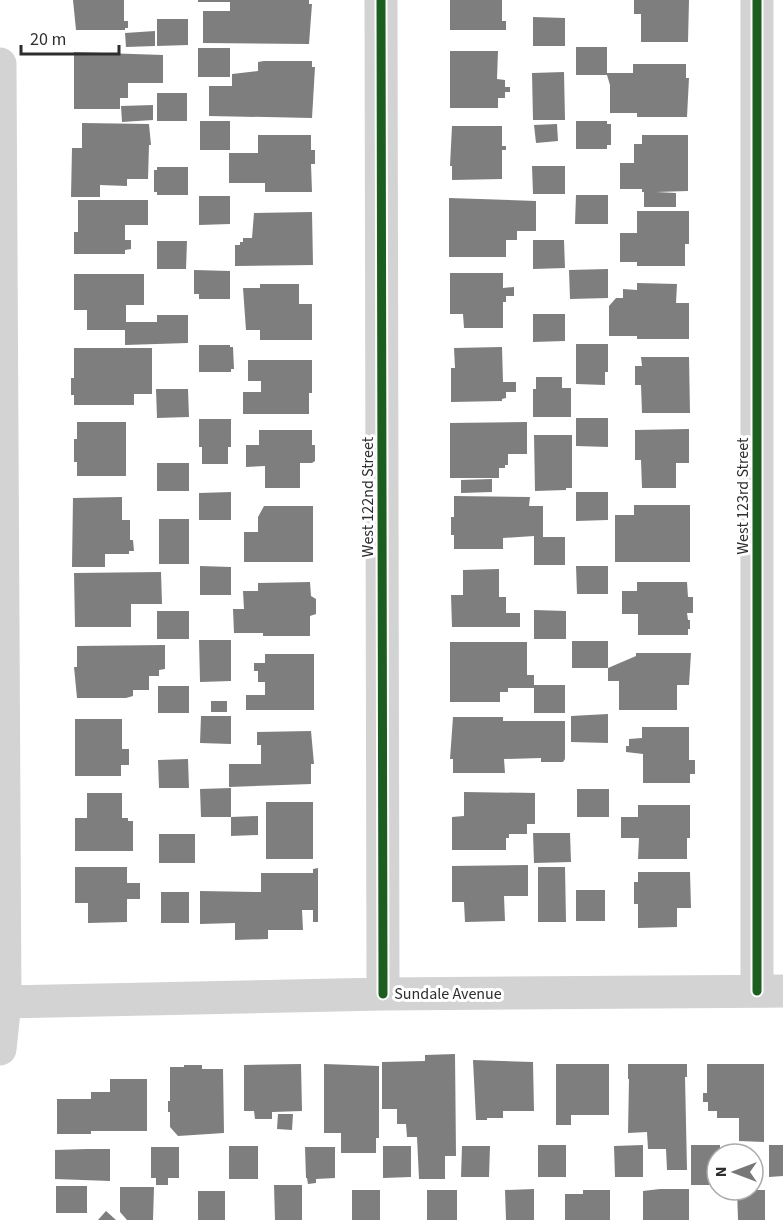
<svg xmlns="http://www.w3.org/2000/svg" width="783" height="1220" viewBox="0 0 783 1220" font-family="'Source Sans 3',sans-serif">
  <rect width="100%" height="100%" fill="#fff"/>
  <path fill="#7e7e7e" d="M73,0H124V21H128V28H125V30H76Z
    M198,0H309V4H312L309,44L203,43V11H230V2H198Z
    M450,0H502V21H506V30H450Z
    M634,0H689L688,42H641V14H634Z
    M533,17L565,18V46H533Z
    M157,19H188V45L157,46Z
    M155,31V46L126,47L125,33Z
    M576,47H607V73H633V64H686V78H689L687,117H637V113H610V85L607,75H576Z
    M198,48H230V77H198Z
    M450,51H498L497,79L505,80V87H510V92H505V98H498V108H450Z
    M74,52L163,55V83H128V98H120V109H74Z
    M264,61H312V67H315L312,118L209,116V86H232V74L258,71V62Z
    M564,72L565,120H533L532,73Z
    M157,93H187V121H157Z
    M153,105V120L122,122L121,106Z
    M200,121H230V150H200Z
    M576,121H607V124H611V145H607V149H576Z
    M82,123L149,124L151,145H149L148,179H127V186L100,185V197H71L72,148H82Z
    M557,124L558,141L536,143L534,125Z
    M452,126H502V146H506V150H502V179L452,180V166H450Z
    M258,135H311V150H315V164H311L312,192H265V183H229V153H258Z
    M642,135H688V191L656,192L676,193V207H644V192H642V189H620V163H634V144H642Z
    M532,166H565V194H533Z
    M157,167H188V195H157V192H154V170H157Z
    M576,195H608V224H575Z
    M199,196H230V224L199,225Z
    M449,198L536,201V231H517V240H506V257H449Z
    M78,200H148V225H125V240H131V249L125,250V254H74V232H78Z
    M637,211H689V244H685V266H637V262H620V233H637Z
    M312,212L313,265L235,266V245H240V242H243V238H252L254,213Z
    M533,240H564L565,268L533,269Z
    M157,241H187L186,269H157Z
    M608,269V298L570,299L569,270Z
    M194,270L230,271V299H199V294H194Z
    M450,273H503V288L514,287V296H506V302H503V328H464L463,314H450Z
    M74,274H144V305H126V322H157V315H188V343L125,345V330H87V310H74Z
    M637,283L677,284L676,303H689V339H637V336H609V306L616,298H623V289L637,290Z
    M260,284H299V304H312V340H260V330H246L243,288H260Z
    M533,314H565V341L533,342Z
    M576,344H608V372H605V385L576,384Z
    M199,345H230V347H233L234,369H231V372H199Z
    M502,347L503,382H516V392H506V398L502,399V401L451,402V368H455L454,348Z
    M74,348H152V394H134V405H74V395H71V378H74Z
    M641,357H689L690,413H642L641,385H635V366H642Z
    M248,360H312V393H309V414H243V392H261V381H248Z
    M536,377H562V388H571V417H533V389H536Z
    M156,389H188L189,417L157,418Z
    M576,418H608V447L576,446Z
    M199,419H231V447H228V464H202V447H199Z
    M77,422H126V476H77V462H74V439H77Z
    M527,422V454H508V465H505V468H499V478H450V423Z
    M689,429V463H676V488H642L641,460H635V430Z
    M259,430H312V445H315V461L312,463H300V488H265V466L246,467V445H259Z
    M534,435H572V488H566V490L535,491Z
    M157,463H189V491H157Z
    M492,479V492L461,493V480Z
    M231,492V520H199V493Z
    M576,492H608V520L576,521Z
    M454,496L530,497L529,506H543V537H565V565H534V536L503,538V549H454V535H451V517H454Z
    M122,497V520H130V540H133L134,551H129V554H105V567H72L73,498Z
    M634,505H690V562H615V515H634Z
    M264,506H313V562H244V532H258V517Z
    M159,519H189V564H159Z
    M200,566L231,567V595H200Z
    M576,566H608V594H577Z
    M499,569V597H506V613H520V627H452L451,595H463V570Z
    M161,572L162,604H131V627H75L74,573Z
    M310,582L311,596L316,599V614L310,616V636H263V633H234L233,609H244L243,591H258V583Z
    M637,582H687L688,597H693V613H687L688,620H690V629H688V635H638V614H622V591H637Z
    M534,610L566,611V639H534Z
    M157,611H189V639H157Z
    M199,640H231V681L200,682Z
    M572,641H608V668H572Z
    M450,642H527V675H534V685H565V713H534V688H508V692H500V702H450Z
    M165,645V669L159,670V676H149V690H133V696L126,698H77L74,667H77V646Z
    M636,653H691L689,685H677V710H619V681H608V668L636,656Z
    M265,654H314V710H246V695H265V682H258V671H254V663H265Z
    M158,686H189V713H158Z
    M211,701H227V712H211Z
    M608,714V743L571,742V716Z
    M201,716H231V744L200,743Z
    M453,717H503V721H565V759L563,762H541V758L504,759L505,773H453V759H450Z
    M75,719H122V749H129V765H121V776H75Z
    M642,727H689V760H695V774H690V783H643V754L626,752V746H629V739L642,738Z
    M311,731L314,764H311V784L229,787V764H261V745H257V732Z
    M188,759L189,788H159L158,760Z
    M231,788V817H201L200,789Z
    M577,789H609V817H577Z
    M464,792L535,793V824H527V834H509V838H506V850H452V817L464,816Z
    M87,793H122V818H128V821H133V851H75V818H87Z
    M266,802H313V859H266Z
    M638,805H690V838H687V859H638L639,838H621V817H638Z
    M258,816V835L231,836V817Z
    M533,833H570L571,862L534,863Z
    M159,834H195V863H159Z
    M528,865V896H504L505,921L465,922L464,902H452V866Z
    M75,867H127V883H140V899H127V922L88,923V903H75Z
    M538,867H565L566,922H538Z
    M318,868V922H313V910H302L303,930H268V939L235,940V923L200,924V891L261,892V873H313V869Z
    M638,872H690L691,908H677V927L638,928V904H634V882H638Z
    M576,890H605V921H576Z
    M161,892H189V923H161Z
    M455,1054L456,1156H445V1179H419L417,1137H407L406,1124H397V1109H382V1062L425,1061V1055Z
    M473,1060L533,1062L534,1111H503V1118H487V1120H476Z
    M301,1064L302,1111L272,1112V1119H255L254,1111H244V1065Z
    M324,1064L379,1066V1138H376V1153H341V1133H324Z
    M556,1064H609V1115H571V1125H556Z
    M628,1064H687V1077H685L687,1170H667L666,1149H648L647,1132L628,1133L629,1079H628Z
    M707,1064H764V1142L739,1141V1118H717V1111H708V1102H703V1093H707Z
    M184,1065H202V1069H223L224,1133L178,1136L170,1127V1112H168V1101H170V1067H184Z
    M110,1079H147V1131H91V1134H57V1099H91V1092H110Z
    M278,1114H293L292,1130L277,1129Z
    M538,1145H566V1177H538Z
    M643,1145V1177H615L614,1146Z
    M691,1145H720V1148H746V1154H717V1185H691Z
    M769,1145H783V1176L769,1177Z
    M229,1146H258V1179H229Z
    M383,1146H411V1177L383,1178Z
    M462,1146H490L489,1177H461Z
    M151,1147H179V1178H168V1185H156V1178H151Z
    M305,1147H335V1178L316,1179V1183L308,1184L307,1178H306Z
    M87,1149H110V1181L55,1179V1150Z
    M274,1185H302V1220H275Z
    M56,1186H87V1213H56Z
    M120,1187H154L153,1220H127L120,1212Z
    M534,1189V1220H506L505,1190Z
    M660,1189H689V1220H643V1191Z
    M352,1190H380V1220H352Z
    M427,1190H457V1220H427Z
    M583,1190H610V1220H565V1194H583Z
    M737,1190H765V1220H738Z
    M198,1191H225V1220H198Z
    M106,1211L116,1220H98Z"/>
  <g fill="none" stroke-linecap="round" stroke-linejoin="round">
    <path stroke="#d3d3d3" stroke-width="33" d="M381,0L383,994
      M757,0V991
      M0,64L5,1002L0,1049
      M5,1002L383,994L783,991"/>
    <g stroke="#fff" stroke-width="13">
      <path id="cycleway" d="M381,0L383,994
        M757,0V991"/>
    </g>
    <use href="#cycleway" stroke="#1b5e20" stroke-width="9"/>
  </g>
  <g text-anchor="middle" stroke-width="6" stroke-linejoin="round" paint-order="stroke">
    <g font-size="16" fill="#2e2e2e" stroke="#fff">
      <text transform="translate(742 496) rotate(-90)" y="6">West 123rd Street</text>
      <text transform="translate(367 497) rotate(-90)" y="6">West 122nd Street</text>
      <text x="448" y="999">Sundale Avenue</text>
    </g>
  </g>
  <g transform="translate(735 1172) rotate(270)"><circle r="28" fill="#ffffff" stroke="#ababab" stroke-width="1.5"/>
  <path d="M0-4.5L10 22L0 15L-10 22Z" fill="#777777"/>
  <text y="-9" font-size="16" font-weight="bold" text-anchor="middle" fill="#2e2e2e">N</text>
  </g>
  <path d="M21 45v9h98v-9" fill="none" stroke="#2e2e2e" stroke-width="3"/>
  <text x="30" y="45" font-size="18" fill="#2e2e2e" stroke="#ffffff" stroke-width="4.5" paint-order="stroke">20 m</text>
</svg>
